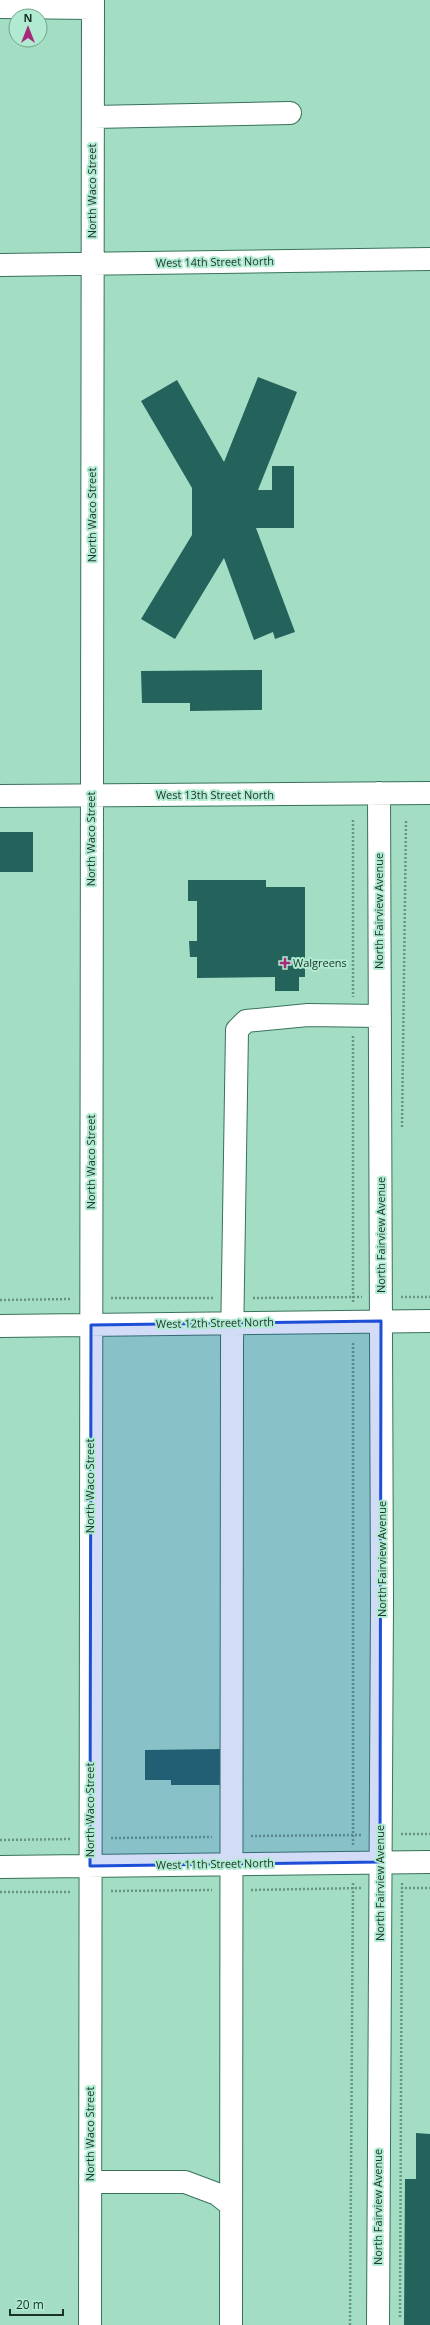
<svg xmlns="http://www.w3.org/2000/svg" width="430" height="2325" viewBox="0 0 430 2325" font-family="'Open Sans',sans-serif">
  <rect width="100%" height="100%" fill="#a3dec4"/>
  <path fill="#23635c" d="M258,377L297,392L258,490H272V466H294V528H256L295,632L275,639L273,632L254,640L224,558L175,639L141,619L192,535V488L141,401L177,380L224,462Z
    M262,670V710L190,711V703H142L141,671Z
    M0,832H33V872H0Z
    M188,880H266V887H305V977H299V991H275V977L197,978V957H190L189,941H197V901H188Z
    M224,1749V1785H171V1780H145V1750Z
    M416,2133L430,2134V2325H404L405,2179H416Z"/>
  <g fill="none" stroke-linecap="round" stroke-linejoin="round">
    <g stroke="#39725b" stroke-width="24">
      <path id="minor" d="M0,7L93,8
        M93,117L290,113
        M0,265L430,259
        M0,796L430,793
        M0,1326L430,1321
        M0,1867L430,1862
        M90,2182H185L217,2194L231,2205
        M90,2325L93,0
        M231,2325L232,1343L237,1030L246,1021L308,1015L380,1016
        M378,2325L382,1602L379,793"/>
    </g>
    <path stroke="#689581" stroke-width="2.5" stroke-dasharray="2 2" stroke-linecap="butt" d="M353,820V997
      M353,1036V1303
      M402,1127L406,820
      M401,1297H430
      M111,1298H214
      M253,1298L362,1297
      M0,1300L72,1299
      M401,1834H430
      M251,1836L362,1835
      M111,1838L212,1837
      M0,1840L72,1839
      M353,1845V1342
      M401,1888H430
      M251,1890L362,1888
      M111,1891L212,1890
      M0,1892H72
      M400,2317L402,1882
      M350,2325L353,1882"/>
    <use href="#minor" stroke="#fff" stroke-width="22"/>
  </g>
  <path fill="#1d4ed8" fill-opacity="0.2" stroke="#1d4ed8" stroke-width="3" stroke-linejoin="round" d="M381,1321L380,1862L90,1866L91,1325Z"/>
  <path fill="#a7297b" stroke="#b0ebd1" stroke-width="1.5" d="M283 957h4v4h4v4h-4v4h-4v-4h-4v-4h4z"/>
  <g text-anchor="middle" stroke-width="4" stroke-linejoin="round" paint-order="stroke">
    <g font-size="11" fill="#1a3228" stroke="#b0ebd1">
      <text transform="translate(92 191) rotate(-90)" y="4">North Waco Street</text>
      <text transform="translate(215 262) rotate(-1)" y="4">West 14th Street North</text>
      <text transform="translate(92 515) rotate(-90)" y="4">North Waco Street</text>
      <text x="215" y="799">West 13th Street North</text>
      <text transform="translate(91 839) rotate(-90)" y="4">North Waco Street</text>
      <text transform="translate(379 911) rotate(-90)" y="4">North Fairview Avenue</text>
      <text transform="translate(91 1162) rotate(-90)" y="4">North Waco Street</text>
      <text transform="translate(381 1235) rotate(-90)" y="4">North Fairview Avenue</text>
      <text transform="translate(215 1323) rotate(-1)" y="4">West 12th Street North</text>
      <text transform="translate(90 1486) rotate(-90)" y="4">North Waco Street</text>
      <text transform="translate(382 1559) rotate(-90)" y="4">North Fairview Avenue</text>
      <text transform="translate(90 1810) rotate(-90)" y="4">North Waco Street</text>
      <text transform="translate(215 1864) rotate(-1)" y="4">West 11th Street North</text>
      <text transform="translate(380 1883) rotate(-90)" y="4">North Fairview Avenue</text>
      <text transform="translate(90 2134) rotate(-90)" y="4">North Waco Street</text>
      <text transform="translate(378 2207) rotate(-90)" y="4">North Fairview Avenue</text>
    </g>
    <g font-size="11" fill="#1a3228" stroke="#b0ebd1" text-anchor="start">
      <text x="293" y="967">Walgreens</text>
    </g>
  </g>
  <g transform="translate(28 28)"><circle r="19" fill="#b0ebd1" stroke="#74a18d"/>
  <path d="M0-3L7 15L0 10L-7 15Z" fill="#a7297b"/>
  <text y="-6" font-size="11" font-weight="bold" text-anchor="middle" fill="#1a3228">N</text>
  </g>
  <path d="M10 2309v6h53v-6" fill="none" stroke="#1a3228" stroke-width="2"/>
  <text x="16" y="2309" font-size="12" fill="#1a3228" stroke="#b0ebd1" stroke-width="3" paint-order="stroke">20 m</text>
</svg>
